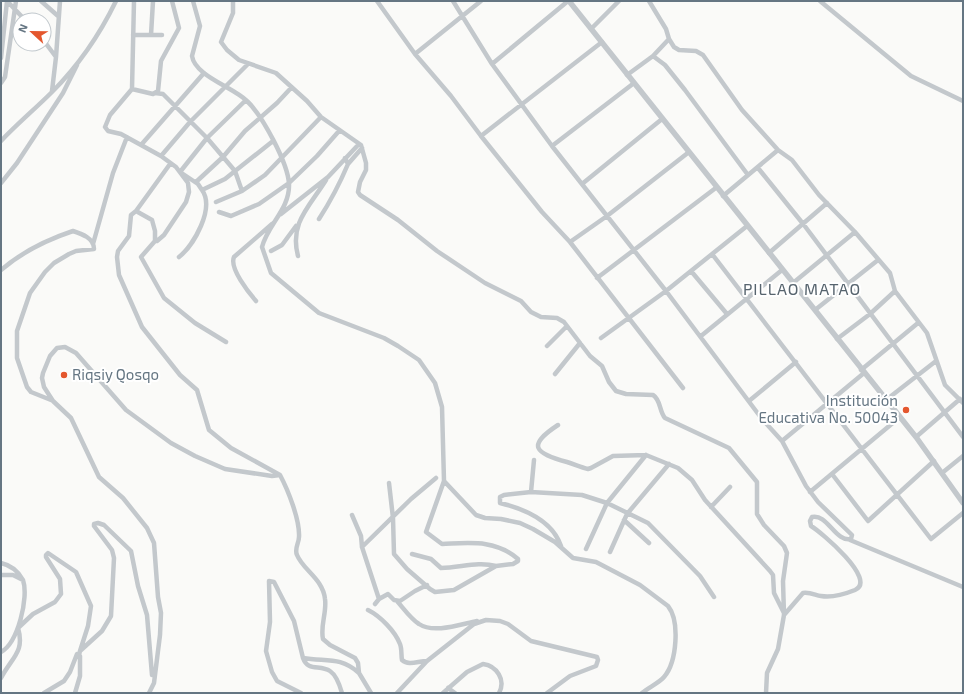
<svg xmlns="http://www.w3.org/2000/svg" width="964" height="694" viewBox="0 0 964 694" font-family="'Exo 2',sans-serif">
  <rect width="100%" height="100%" fill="#fafaf8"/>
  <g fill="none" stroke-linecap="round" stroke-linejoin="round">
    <path stroke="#c3c8cc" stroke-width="4.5" d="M7,1L25,20
      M41,1L58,16
      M193,1L200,26L192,56C195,76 233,87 247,101C262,115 288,163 289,184C290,209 268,224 262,247L271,273L319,313L384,338L398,346L419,360L435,383L442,407L444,481L426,532L442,544C469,543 495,539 518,559V561L513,564L496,566L454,590L435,592L430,589L407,569L394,554L393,518L389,483
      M233,1V13L221,42L227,50L239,60L276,73L307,101L321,117L361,145L366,163V170L360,182L358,192L360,195L398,220L437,251L485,283L521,301L531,312L541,317L557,318L564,322L590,356L602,366L609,382L616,391L626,394L653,395C661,400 659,411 665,418L729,448L757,482V514L764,525L784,546L787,553L783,581L784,615L778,649L767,673L766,693
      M377,1L415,54L451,96L481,136L542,212L570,242L683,388
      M453,1L492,64L552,146L666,291L762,419L782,441L806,486L818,502L852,535L851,539C836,543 827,513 812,517L810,521L811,526C821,532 878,580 855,590C845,594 832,598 821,596C815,595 810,592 803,593L784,615
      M649,1L666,29L669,39L674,47L679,50L696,51L703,55L742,110L778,150L723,196
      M820,1L911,76L963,101
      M591,29L619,1
      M133,35H162
      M151,35L153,1
      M44,41L56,57L52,91
      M415,54L481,1
      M653,56L665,65L685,90L748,175
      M56,57L60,1
      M1,58L7,1
      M492,64L568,1
      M627,75L653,56L669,39
      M1,83L5,77L16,1
      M132,89L134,1
      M155,93L163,94L207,138L235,171L242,191
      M481,136L602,42
      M1,141C17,124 35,109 52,92C78,66 100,34 116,1
      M141,145L204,73
      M552,146L634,83
      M778,150L792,160L819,195L855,232L890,273L895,291L927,333L945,385L963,403
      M161,156L190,122L247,65
      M348,164L362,148
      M758,168L804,225L963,437
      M196,182L223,157L245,131L277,103L291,88
      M1,183L17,163L63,93L77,65
      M582,184L662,119
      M202,190L198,184L180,172L207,138L246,100
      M216,202L242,191L265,175L321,117
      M136,211L170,164
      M219,212L231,216L259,204L289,183L317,156L339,131
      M281,214L328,177L359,144
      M319,219C330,202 340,183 348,164L345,158
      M155,241L141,257L164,298L195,323L226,342
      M570,242L607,216L689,152
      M93,244L113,173L127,137
      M271,251L282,245L296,226
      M769,253L827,203
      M712,254L931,539L963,513
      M298,256C289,223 310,206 326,180
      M179,257C194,245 215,208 202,190L225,179L273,141
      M1,270C22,252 46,240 73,231C82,234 94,238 94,249L76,251L69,254L54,263L45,272L30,293L17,331V358L27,387L31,392L51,400
      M691,271L727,314
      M597,278L717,187
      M793,283L855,232
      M256,301C249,293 229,268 234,257L272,224
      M815,310L878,260
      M701,336L782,270
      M601,338L666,291L747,226
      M837,339L870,314L895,291
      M547,346L567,326
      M861,370L918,323
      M555,374L580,343
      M886,400L936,361
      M749,401L796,362
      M558,425C526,446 535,453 567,462C574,464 580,467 588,469L591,468L613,456L646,455L678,468L692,480L705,500L770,571L773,575L774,593L784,613
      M916,437L960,399
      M782,441L864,373
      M942,473L963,456
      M832,474L868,521L934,461
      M280,475C288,490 300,520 299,537C299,543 294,549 297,555C303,570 323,579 325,599C327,612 320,626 323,639L330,645L355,658L358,663L359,673L371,693
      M444,481L476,515L485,518L501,519L520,523L533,529L555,542L573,558L596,562L640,585L668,606C680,621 677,662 664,677C659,683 649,687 642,693
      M531,492L534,460
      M810,492L900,417
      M711,507L730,487
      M352,515L361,536L362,547L379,599L375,604
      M624,520L649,543
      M850,540L963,587
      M561,546C552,520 525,509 500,503V497L504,495L531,492L582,495L607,503L648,523L700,576L714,597
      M362,547L411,499L436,478
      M586,549L607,503L646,455
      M610,552L627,514L669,464
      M412,554L431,559L441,568C460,568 477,561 496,566
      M1,563C10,565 18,571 23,580
      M1,575H13L23,580C29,597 18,643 1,652
      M379,599L388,594L394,600L400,601L415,591L427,585
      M397,601C404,609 411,619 419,624C434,634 461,624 477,621
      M368,610C380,616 395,631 400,644C402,649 401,655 402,660C409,666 418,661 427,661
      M18,628L33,614L55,602L61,594L60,579L46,557V555L48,553L76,572L91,606L88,626L80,651
      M79,655L80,651L102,631L111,616L114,558L112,550L94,526V524L98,523L104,525L131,551L138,586L147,615L152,675
      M303,658C308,672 320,664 330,671C336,675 340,686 342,693
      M1,678C12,657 25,652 18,628
      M448,688L455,693
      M44,693L64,681L70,672L77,654L80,656V676L75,693
      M149,693L154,683L160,635L161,613L158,597L154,543L147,528L123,498L99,477L71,418L53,401L44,387L42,378L43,373L50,356L57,348L65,347L76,353L126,410L171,443L195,456L225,469L272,476L280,475L231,448L209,430L197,390L180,375L142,327L119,275L117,257L118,251L129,236L131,215L136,211L152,220L155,231V240L157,241L164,235L186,202L189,192L188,183L176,167L161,156L121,134L108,131L105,127L110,115L132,89L153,94L158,91L161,61L179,28L172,1
      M301,693L277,681L272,672L266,651L270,622L269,581L274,582L294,621L303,658C326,662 340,656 359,673
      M397,693L427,661L474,624L486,620L500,621L508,624L531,641L597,657L598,660L596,666L570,676L547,693
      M443,693L467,672L483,664C497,666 506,680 499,693"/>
    <path stroke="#c3c8cc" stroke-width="5.5" d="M569,1L916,437L963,503"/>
  </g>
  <g fill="#e4572e" stroke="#fff" stroke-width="1.5">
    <circle cx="64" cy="375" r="4"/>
    <circle cx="906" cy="410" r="4"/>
  </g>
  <g text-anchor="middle" stroke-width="4" stroke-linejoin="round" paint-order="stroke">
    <g font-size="15" fill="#657683" stroke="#fff" text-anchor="start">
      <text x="72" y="380">Riqsiy Qosqo</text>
      <text x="898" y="406" text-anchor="end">Institución<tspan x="898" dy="17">Educativa No. 50043</tspan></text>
    </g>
    <g font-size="16" letter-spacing="1" fill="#57646e" stroke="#fff">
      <text x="802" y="295">PILLAO MATAO</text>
    </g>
  </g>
  <rect width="964" height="694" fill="none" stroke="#657683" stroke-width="4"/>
  <g transform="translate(32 32) rotate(292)"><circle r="19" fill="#ffffff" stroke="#c1c8cd"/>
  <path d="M0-3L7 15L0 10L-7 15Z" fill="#e4572e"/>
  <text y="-6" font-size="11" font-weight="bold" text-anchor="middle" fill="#657683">N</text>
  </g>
</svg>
